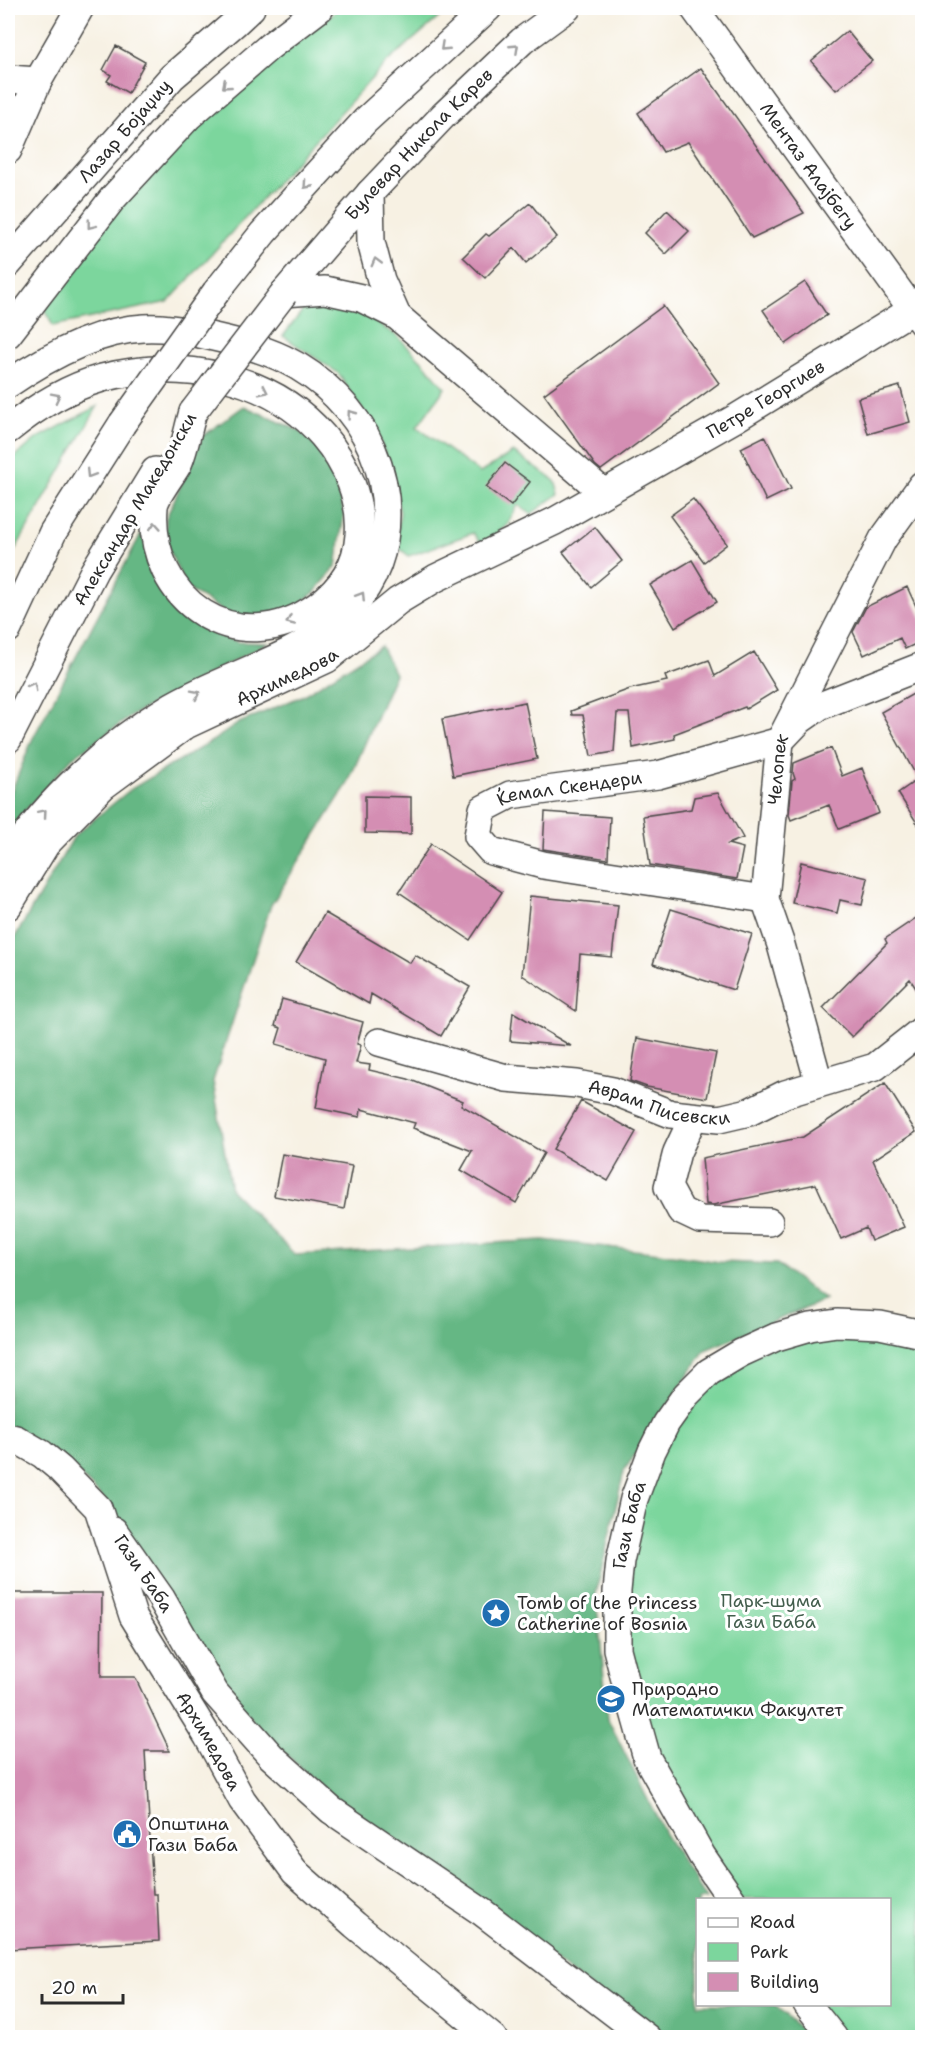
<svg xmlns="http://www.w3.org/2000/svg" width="930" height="2045" viewBox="0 0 930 2045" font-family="'Shantell Sans',sans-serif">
  <rect width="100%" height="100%" fill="#fff"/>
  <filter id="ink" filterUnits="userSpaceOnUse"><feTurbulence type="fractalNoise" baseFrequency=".0167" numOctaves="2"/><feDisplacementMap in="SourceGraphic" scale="12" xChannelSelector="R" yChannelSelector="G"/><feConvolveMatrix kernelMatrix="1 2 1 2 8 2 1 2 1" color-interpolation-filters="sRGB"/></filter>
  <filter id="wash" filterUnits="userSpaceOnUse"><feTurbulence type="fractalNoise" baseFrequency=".008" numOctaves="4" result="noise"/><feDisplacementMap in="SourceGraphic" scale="24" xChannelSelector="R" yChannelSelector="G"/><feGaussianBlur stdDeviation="1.35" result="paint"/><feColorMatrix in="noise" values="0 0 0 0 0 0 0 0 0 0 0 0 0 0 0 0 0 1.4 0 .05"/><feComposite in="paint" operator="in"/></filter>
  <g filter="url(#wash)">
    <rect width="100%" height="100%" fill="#f7f1e3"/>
    <path fill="#7cd69d" stroke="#548064" stroke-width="1.5" d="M340,8H450L386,63L168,302L53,326L43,305L128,196L225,99Z
      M334,303L354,308L397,336L423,362L445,388L417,427L480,473L513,452L555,481L559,494L531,514L518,505L507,525L483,546L473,533L409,556L396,546L400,512L387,459L376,431L338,373L283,336L306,306Z
      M98,406L8,562V463L36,439Z
      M873,1337L922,1352V2037H834L807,2005L890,2004V1900L732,1899L647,1758L619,1607L654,1448L709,1375L774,1345Z"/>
    <path fill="#65b784" stroke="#487158" stroke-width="1.5" d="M244,406L300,431L330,460L344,514L336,567L315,592L286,614L240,622L186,588L165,541L166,518L203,436Z
      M141,534L175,608L194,623L214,634L238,642L268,643L136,713L72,758L16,821L8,833V800L32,740Z
      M381,646L395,674L347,785L271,905L213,1081L231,1190L295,1255L543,1240L652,1252L720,1262L777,1264L825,1300L705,1350L624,1471L596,1594L608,1719L665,1834L706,1899L698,1900V2004L775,2005L809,2037H657L319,1786L255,1724L205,1662L155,1581L114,1510L72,1467L8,1426V949L75,835L131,789L212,741L239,723L302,696Z"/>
    <g id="blocks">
      <path fill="#d48eb3" d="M847,31L872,61L836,90L811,61Z
        M116,46L145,62L128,93L107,81L111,75L103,70Z
        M701,68L804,213L752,238L688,142L663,152L638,113Z
        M530,203L557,237L526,263L514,248L485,278L463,257L486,234L489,236Z
        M667,210L689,231L666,254L645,233Z
        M805,282L827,315L786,344L763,310Z
        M663,306L719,383L601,470L595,465L544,394Z
        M900,386L910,422L868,434L858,398Z
        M765,436L791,489L766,501L741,448Z
        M505,463L530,482L511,506L486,487Z
        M693,499L727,544L704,562L670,516Z
        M595,527L622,561L591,587L563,552Z
        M692,560L717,602L675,627L650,585Z
        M907,587L922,619V641L905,649L900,638L864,655L853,632L866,607Z
        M754,652L777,690L746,709L745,707L674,734L675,739L633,748L629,713H617L614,752L591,756L583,715H572L571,711L630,689L667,681L665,676L709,660L715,676Z
        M922,689V831L898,793L918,779L881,712Z
        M525,702L537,759L453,776L442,719Z
        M831,748L842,776L862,768L879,813L839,829L829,805L791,820L789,815L792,781L795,779L793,773L794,763Z
        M718,793L743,838L728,844L743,848L737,879L650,865L643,816L691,809L694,797Z
        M365,796L411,797V834L365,833Z
        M545,812L610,817L608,859L543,849Z
        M431,844L502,892L470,940L399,892Z
        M801,862L868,878L862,905L840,900L837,913L792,903Z
        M530,896L618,905L612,957L580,954L576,1011L522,975Z
        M671,909L752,934L734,990L653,964Z
        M325,913L410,963L415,955L470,987L441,1036L371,994L369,1004L296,962Z
        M922,914V998L910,979L852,1037L823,1008L887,943L885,939Z
        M282,999L363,1022L357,1044L361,1045L356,1063L370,1065L369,1070L408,1079L463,1101L461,1105L544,1153L516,1203L461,1170L472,1151L413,1128L415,1123L361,1109L360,1117L316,1108L325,1058L276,1044L281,1028L275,1026Z
        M513,1012L571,1046L510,1041Z
        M637,1038L716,1053L707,1098L647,1087L630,1081Z
        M885,1083L916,1132L873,1160L904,1227L871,1241L866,1228L841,1239L816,1184L713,1205L706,1204L702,1158L803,1137Z
        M581,1101L636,1132L608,1181L553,1149Z
        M282,1154L352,1166L344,1209L274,1196Z
        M8,1593H102L101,1677H135L170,1751H145L153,1894H157L159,1941L8,1949Z"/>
    </g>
  </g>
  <g filter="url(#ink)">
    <use href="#blocks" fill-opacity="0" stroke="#4a4947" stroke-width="1.5"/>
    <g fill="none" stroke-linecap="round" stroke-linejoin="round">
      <g stroke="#4a4947" stroke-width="30">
        <g id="minor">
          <path id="s1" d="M694,8L922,323"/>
          <path d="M8,79L38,81"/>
          <path d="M8,150L38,81L80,8"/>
          <path d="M370,193L371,242L381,280L397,316"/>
          <path id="s2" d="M8,264L172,77L236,22L251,8"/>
          <path d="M216,292L263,233L365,121L488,8"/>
          <path id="s3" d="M284,293L370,193L443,116L522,41L567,8"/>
          <path d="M284,293L325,290L361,298L397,316L603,492"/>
          <path d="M8,334L113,198L188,117L270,46L320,8"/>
          <path d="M8,384C46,358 97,330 144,328C160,327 185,330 200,334C228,340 259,347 284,359C322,377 356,411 372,449C385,479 389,508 384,540C366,646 251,660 172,706C109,743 48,799 8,860"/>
          <path d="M8,430C36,407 67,388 102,378C178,358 270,374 323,436C346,463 362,499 359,535C357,565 341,589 317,606C237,663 147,601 154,507C155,496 172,475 178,464C185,448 188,428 193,412"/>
          <path d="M8,629L53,532L122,424"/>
          <path d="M8,739L94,571L155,471"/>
          <path id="s4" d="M765,899L543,865L491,851L478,836L483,809L510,795L658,775L780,741L800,720L820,706L922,666"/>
          <path id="s5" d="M8,906L46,844L103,786L186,725L327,659L398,601L436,578L555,521L736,418L912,310L922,300"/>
          <path id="s6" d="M379,1042L506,1078L577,1084L613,1091L671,1114L719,1119L749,1112L785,1094L875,1067L922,1030"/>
          <path id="s7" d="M819,1083L781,945L765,899L780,741L883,539L922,485"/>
          <path d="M693,1118L677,1152L668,1187L681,1211L700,1220L769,1222"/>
          <path id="s8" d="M8,1437L16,1439L42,1454L60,1469L98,1508L133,1616L208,1737L242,1800L295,1872L355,1925L493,2038"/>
          <path id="s9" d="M114,1531L161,1598L215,1693L271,1756L331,1810L482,1912L647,2038"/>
          <path id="s10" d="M732,1900L702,1856L647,1758L624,1676L617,1649V1591L620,1561L634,1499L652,1451L666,1423L686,1395L709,1372L741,1353L776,1337L810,1327L837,1323L880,1325L922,1334"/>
          <path d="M807,2004L834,2038"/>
        </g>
      </g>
      <use href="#minor" stroke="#fff" stroke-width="27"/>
      <g stroke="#4a4947" stroke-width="30" stroke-linecap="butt">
        <path id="minor-bridge" d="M193,412L284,293
          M122,424L216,292"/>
      </g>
      <use href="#minor-bridge" stroke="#fff" stroke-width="27"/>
    </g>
    <defs><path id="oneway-chevron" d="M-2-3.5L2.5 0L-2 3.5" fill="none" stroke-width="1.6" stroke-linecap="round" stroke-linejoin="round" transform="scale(1.5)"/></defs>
    <g stroke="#a0a0a0">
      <use href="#oneway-chevron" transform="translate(444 47) rotate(137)"/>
      <use href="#oneway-chevron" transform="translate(515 48) rotate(-43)"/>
      <use href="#oneway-chevron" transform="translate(226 85) rotate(139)"/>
      <use href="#oneway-chevron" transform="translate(307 185) rotate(132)"/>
      <use href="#oneway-chevron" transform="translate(91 225) rotate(128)"/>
      <use href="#oneway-chevron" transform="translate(376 262) rotate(-105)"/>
      <use href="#oneway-chevron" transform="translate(264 391) rotate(26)"/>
      <use href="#oneway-chevron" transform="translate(56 397) rotate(-27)"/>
      <use href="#oneway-chevron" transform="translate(351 414) rotate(-127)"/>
      <use href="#oneway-chevron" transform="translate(90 474) rotate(122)"/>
      <use href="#oneway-chevron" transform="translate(155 526) rotate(-94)"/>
      <use href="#oneway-chevron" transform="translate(361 596) rotate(-58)"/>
      <use href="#oneway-chevron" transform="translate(290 621) rotate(156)"/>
      <use href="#oneway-chevron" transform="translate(33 686) rotate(-62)"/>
      <use href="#oneway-chevron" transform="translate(196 694) rotate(-27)"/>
      <use href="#oneway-chevron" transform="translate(43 813) rotate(-49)"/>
    </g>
  </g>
  <defs>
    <g id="sight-disc" transform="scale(1.5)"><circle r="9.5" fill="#1f6fb2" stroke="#fff"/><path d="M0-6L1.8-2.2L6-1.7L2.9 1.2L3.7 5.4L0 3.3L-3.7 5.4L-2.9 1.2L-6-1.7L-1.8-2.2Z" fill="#fff"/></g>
    <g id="university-disc" transform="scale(1.5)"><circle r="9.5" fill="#1f6fb2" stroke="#fff"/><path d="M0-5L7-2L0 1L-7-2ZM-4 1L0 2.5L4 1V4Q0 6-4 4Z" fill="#fff"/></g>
    <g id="civic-disc" transform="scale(1.5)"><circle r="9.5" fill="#1f6fb2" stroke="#fff"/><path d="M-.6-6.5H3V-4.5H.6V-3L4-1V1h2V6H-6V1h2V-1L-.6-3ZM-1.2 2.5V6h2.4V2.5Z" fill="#fff"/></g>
  </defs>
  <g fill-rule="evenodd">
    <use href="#sight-disc" x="496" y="1613"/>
    <use href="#university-disc" x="611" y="1699"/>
    <use href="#civic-disc" x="127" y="1834"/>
  </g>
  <g text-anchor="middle" stroke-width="6" stroke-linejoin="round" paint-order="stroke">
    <g font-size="18" fill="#2b2b2b" stroke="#fff">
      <text dy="6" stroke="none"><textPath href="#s2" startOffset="177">Лазар Бојаџиу</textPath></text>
      <text dy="6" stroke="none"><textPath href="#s3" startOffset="201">Булевар Никола Карев</textPath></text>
      <text dy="6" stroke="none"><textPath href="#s1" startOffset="195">Ментаз Алајбегу</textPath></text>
      <text dy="6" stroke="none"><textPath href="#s5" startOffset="924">Петре Георгиев</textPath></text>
      <text transform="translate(135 509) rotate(-59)" y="6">Александар Македонски</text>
      <text dy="6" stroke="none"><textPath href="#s5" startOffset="369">Архимедова</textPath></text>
      <text dy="6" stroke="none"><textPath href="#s7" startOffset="322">Челопек</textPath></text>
      <text dy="6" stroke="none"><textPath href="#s4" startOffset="416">Ќемал Скендери</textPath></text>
      <text dy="6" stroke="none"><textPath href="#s6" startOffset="288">Аврам Писевски</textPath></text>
      <text dy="6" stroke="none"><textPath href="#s10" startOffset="404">Гази Баба</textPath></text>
      <text dy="6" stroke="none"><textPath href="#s9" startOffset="52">Гази Баба</textPath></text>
      <text dy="6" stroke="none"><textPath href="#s8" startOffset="376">Архимедова</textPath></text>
    </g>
    <g font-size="18" fill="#435e4d" stroke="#fff">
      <text x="771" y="1607">Парк-шума<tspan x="771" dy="21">Гази Баба</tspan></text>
    </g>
    <g font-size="18" fill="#2b2b2b" stroke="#fff" text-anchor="start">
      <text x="517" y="1609">Tomb of the Princess<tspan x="517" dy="21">Catherine of Bosnia</tspan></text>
      <text x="632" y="1695">Природно<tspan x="632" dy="21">Математички Факултет</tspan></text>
      <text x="148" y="1830">Општина<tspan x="148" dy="21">Гази Баба</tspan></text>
    </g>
  </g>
  <rect width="930" height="2045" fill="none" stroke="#fff" stroke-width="30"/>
  <rect x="696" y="1898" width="195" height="108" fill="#ffffff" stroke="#aaaaaa" stroke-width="1.5"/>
  <rect x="708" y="1918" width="30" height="9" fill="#ffffff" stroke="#aaaaaa" stroke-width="1.5"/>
  <text x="750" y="1928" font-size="18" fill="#2b2b2b">Road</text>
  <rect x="708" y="1943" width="30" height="18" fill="#7cd69d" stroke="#aaaaaa" stroke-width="1.5"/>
  <text x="750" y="1958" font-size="18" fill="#2b2b2b">Park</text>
  <rect x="708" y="1973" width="30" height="18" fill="#d48eb3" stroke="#aaaaaa" stroke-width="1.5"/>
  <text x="750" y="1988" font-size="18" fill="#2b2b2b">Building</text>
  <path d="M42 1994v9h81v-9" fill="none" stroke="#2b2b2b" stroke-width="3"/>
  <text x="51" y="1994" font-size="18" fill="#2b2b2b" stroke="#ffffff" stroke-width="4.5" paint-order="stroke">20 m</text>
</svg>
